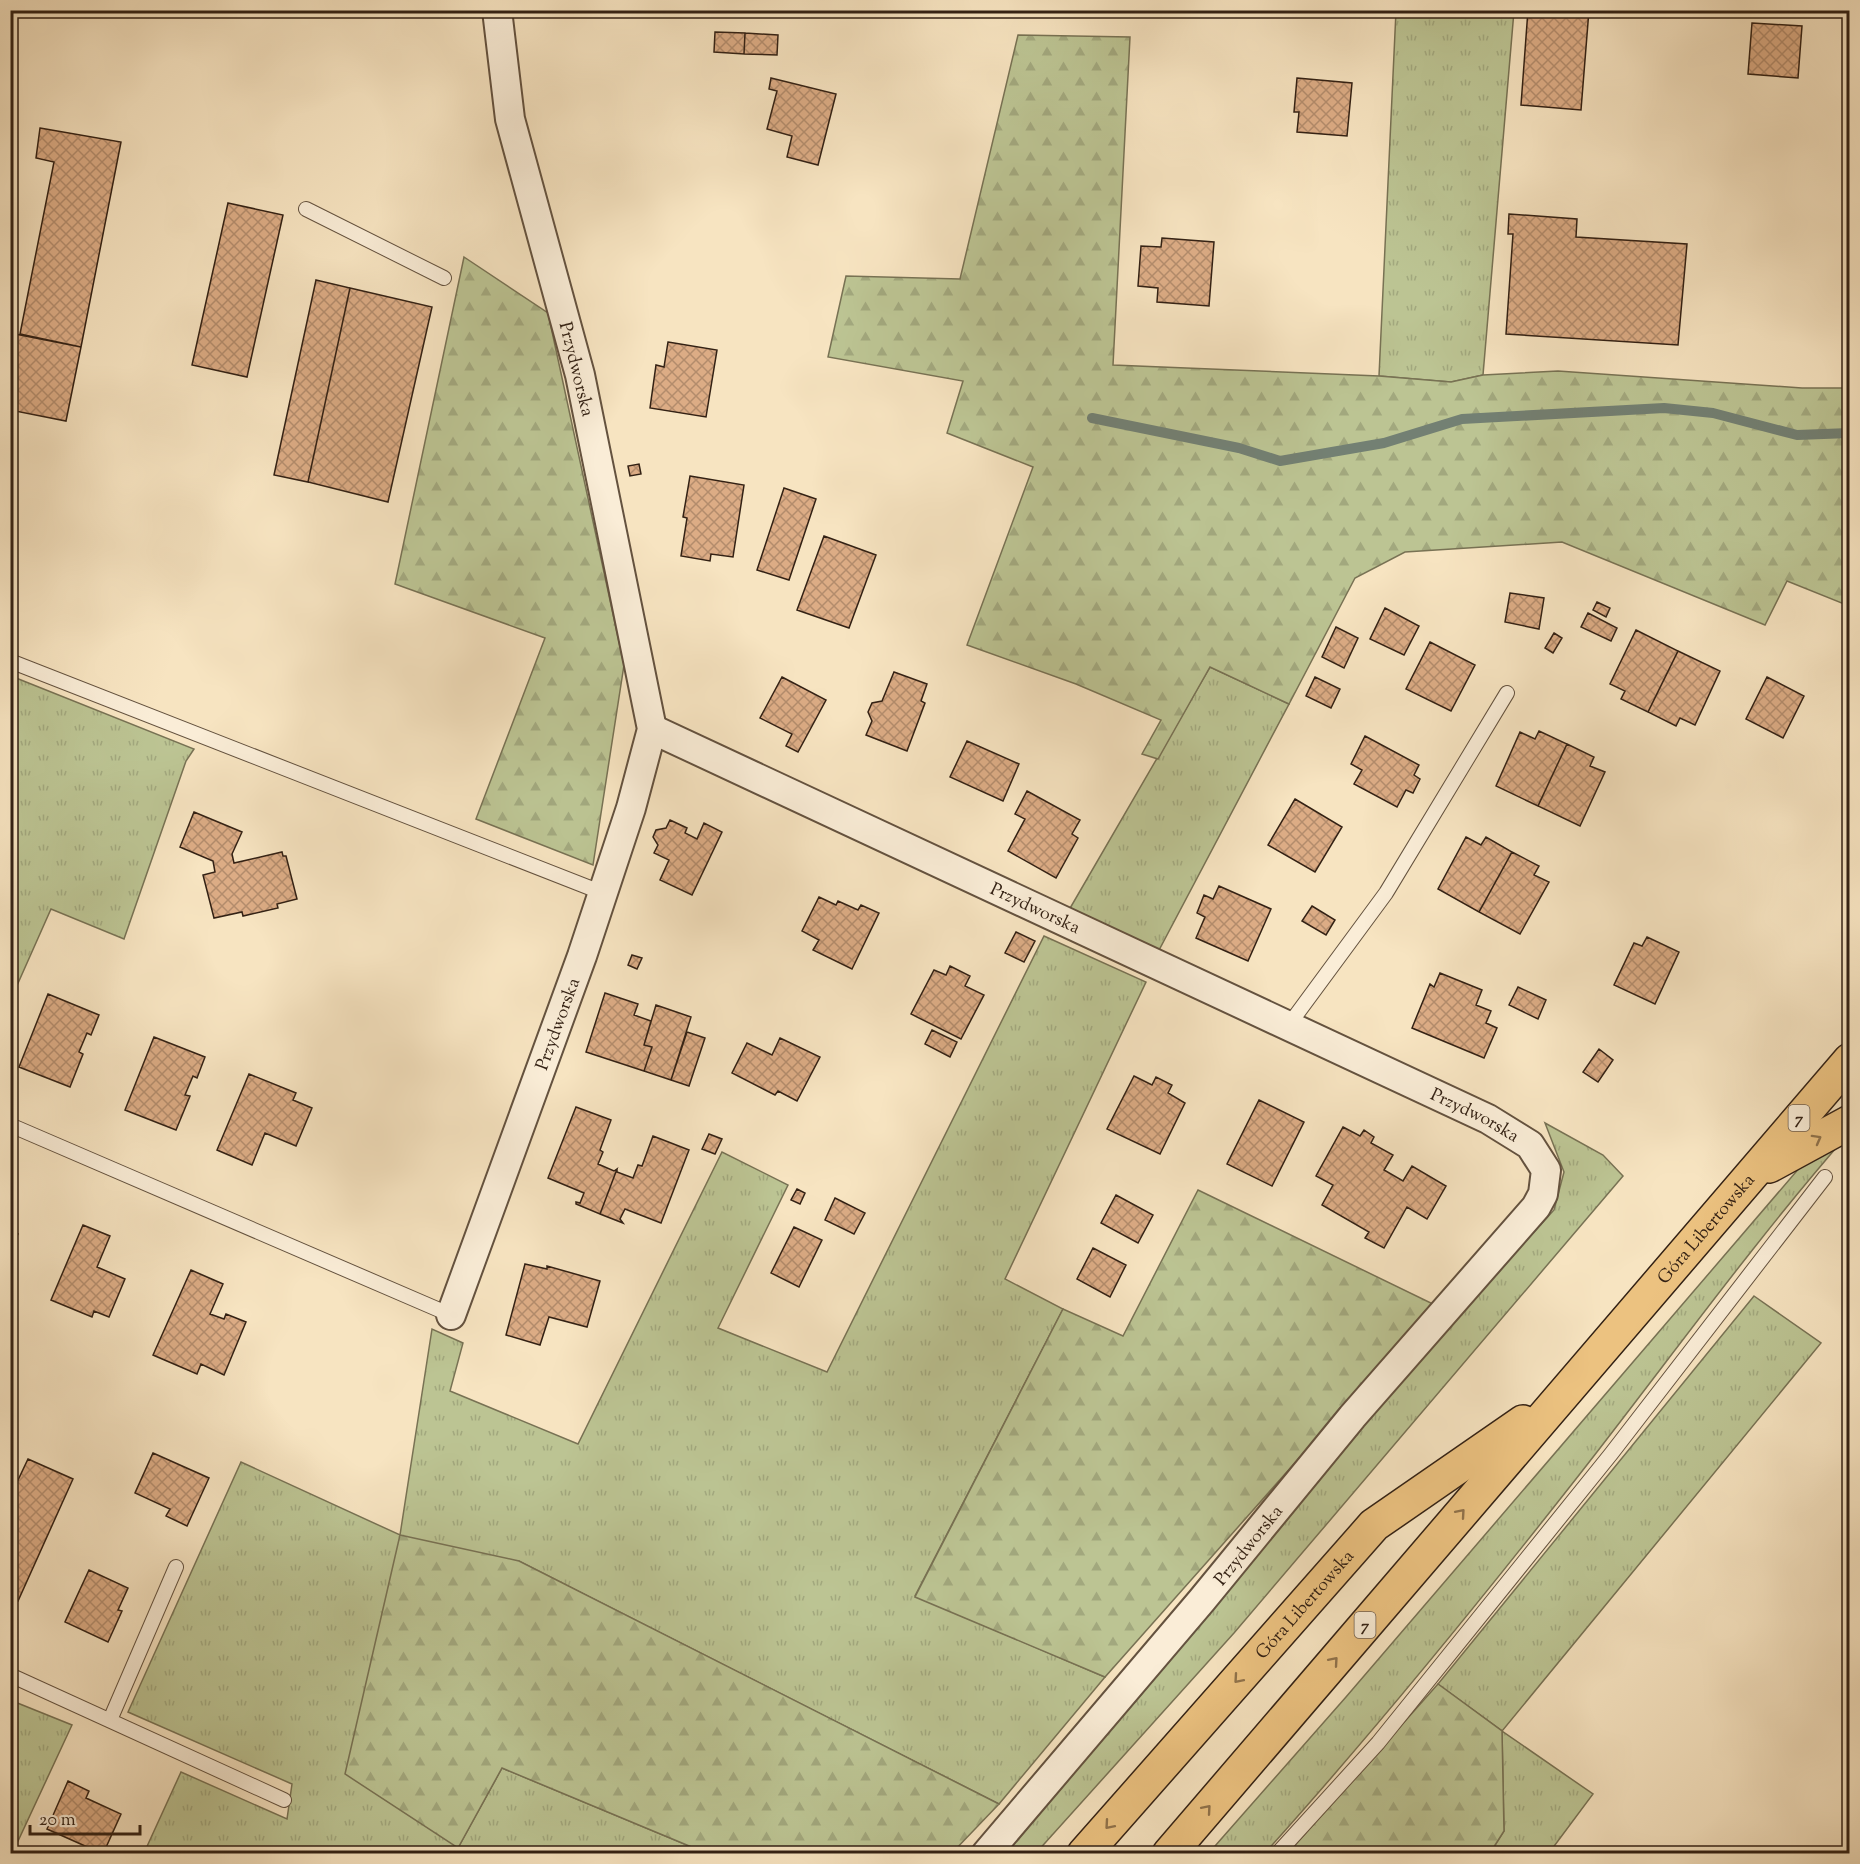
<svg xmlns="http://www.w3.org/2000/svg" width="1860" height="1864" viewBox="0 0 1860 1864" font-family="'Sorts Mill Goudy',serif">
  <defs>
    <pattern id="grass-tufts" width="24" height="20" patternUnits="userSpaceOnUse" patternTransform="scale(1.5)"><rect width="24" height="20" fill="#bcc493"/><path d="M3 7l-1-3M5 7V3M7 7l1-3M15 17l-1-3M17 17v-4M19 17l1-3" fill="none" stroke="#a2a87e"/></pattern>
    <pattern id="forest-firs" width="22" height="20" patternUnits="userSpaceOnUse" patternTransform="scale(1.5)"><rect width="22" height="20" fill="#bcc493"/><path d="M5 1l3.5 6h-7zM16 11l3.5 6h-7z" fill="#a2a87e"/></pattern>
    <pattern id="building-cross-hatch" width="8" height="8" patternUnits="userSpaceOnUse" patternTransform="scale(1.5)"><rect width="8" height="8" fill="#dcac85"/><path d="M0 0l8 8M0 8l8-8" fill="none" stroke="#b38c6c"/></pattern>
  </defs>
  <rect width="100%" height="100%" fill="#f7e4c1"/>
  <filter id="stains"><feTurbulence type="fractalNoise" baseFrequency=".00333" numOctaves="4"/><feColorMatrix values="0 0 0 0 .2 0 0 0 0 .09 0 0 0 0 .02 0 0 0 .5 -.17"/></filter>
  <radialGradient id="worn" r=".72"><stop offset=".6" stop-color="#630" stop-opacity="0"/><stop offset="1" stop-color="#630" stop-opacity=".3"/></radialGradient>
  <path fill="url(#grass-tufts)" stroke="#787254" stroke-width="1.5" d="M1396,11H1514L1483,375L1451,382L1379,376Z
    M1210,667L1289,704L1158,952L1069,910Z
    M11,676L194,749L186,761L124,939L51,909L11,999Z
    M1044,936L1146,982L1005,1279L1063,1309L915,1596L1105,1677L999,1804L519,1561L458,1848L502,1768L706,1853H144L181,1772L287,1819L292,1784L128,1712L241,1462L400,1535L432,1329L463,1343L450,1391L578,1444L722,1152L788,1185L718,1328L827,1372Z
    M1849,1110V1133C1751,1245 1664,1367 1572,1484C1473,1610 1372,1734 1265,1853L1208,1854L1346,1697Z
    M1545,1123L1603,1155L1623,1176L1234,1633L1036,1853L1001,1854L1140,1696L1362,1420L1554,1210L1564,1172Z
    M1754,1296L1821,1343L1502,1731L1593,1794L1549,1853H1490L1504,1831L1502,1731L1438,1684Z
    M10,1700L72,1725L12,1854L10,1853Z"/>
  <path fill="url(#forest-firs)" stroke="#787254" stroke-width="1.5" d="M1018,35L1130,37L1113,365L1379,376L1451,382L1483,375L1558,371L1802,388H1849V606L1787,581L1765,625L1562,542L1405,552L1355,578L1289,704L1210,667L1158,759L1142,754L1161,720L1076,684L967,645L1033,467L947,433L963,381L828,357L846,276L960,279Z
    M464,257L548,313L624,665L593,865L476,819L545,638L395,584Z
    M1198,1190L1435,1305L1105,1677L915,1597L1063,1309L1123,1336Z
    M400,1535L519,1561L999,1804L952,1853H706L502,1768L458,1848L345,1774Z
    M1438,1684L1502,1731L1504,1831L1490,1853L1287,1854Z"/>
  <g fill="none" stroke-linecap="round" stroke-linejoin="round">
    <path stroke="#738073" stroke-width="10" d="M1092,418L1239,448L1280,461L1384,443L1462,419L1664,408L1713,413L1797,435L1850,433"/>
  </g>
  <path fill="url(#building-cross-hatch)" stroke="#332114" stroke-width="1.5" d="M1528,10H1589L1581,110L1521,105Z
    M1752,23L1802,26L1798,78L1748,74Z
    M715,32L745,33L744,54L714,52Z
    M745,33L778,35L777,55L744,54Z
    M771,78L836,94L818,165L787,157L792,136L767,129L777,91L769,89Z
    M1297,78L1352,83L1347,136L1297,132L1299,112H1294Z
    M40,128L121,142L81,347L20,334L54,162L36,158Z
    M228,203L283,215L247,377L192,365Z
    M1509,214L1577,219L1576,237L1687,244L1678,345L1506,334L1513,234H1508Z
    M1162,238L1214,242L1209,306L1157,302L1158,288L1138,286L1141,246L1161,247Z
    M316,280L350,288L308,482L274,475Z
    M350,288L432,307L388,502L308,482Z
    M10,333L81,347L66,421L10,410Z
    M668,342L717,350L706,417L650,408L656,365L664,367Z
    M639,464L641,474L630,476L628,466Z
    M690,476L744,485L733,557L711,554L710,561L681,556L687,518L683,517Z
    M784,488L816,499L789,580L757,570Z
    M824,536L876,555L849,628L797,610Z
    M1510,593L1544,598L1539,629L1505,622Z
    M1597,602L1610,608L1606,617L1593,610Z
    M1385,608L1419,626L1404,655L1370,639Z
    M1588,613L1617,628L1611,641L1581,627Z
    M1336,627L1358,638L1344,668L1322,657Z
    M1636,630L1678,651L1648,712L1621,699L1625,691L1610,684Z
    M1554,633L1562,638L1553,653L1545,648Z
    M1430,642L1475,665L1451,711L1406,689Z
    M1678,651L1720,671L1695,725L1680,718L1676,726L1648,712Z
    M894,672L927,684L921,701L925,703L907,751L866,735L872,721L868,712L872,703L882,701Z
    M782,677L826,700L798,752L786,746L792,734L760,718Z
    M1315,677L1340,689L1331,708L1306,696Z
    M1767,677L1804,696L1783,738L1746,719Z
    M1539,731L1567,744L1538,806L1496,786L1520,732L1535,739Z
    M1365,736L1419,765L1414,775L1420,779L1413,793L1406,790L1397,807L1354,784L1362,770L1351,764Z
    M967,741L1019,764L1003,801L950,777Z
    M1567,744L1594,757L1590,766L1605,772L1580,826L1538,806Z
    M1027,791L1080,820L1072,834L1078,838L1056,878L1008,851L1025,819L1015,814Z
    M1295,799L1342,827L1315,872L1268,845Z
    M194,812L242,832L232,854L234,863L282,852L283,856H286L297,899L277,904L278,908L243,916L242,912L214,918L203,875L215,872L213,861L180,847Z
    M670,820L687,828L685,833L697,839L704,823L722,832L692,895L660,880L669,860L654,853L658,845L653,837L656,830L666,828Z
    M1466,837L1481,845L1486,837L1512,852L1479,912L1438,889Z
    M1512,852L1539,866L1534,875L1549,882L1520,934L1479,912Z
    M1219,886L1271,909L1248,961L1196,938L1205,917L1197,913L1204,895L1213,899Z
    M819,897L836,905L838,901L858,910L861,905L879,913L852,969L813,950L819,940L802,931Z
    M1312,906L1335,920L1326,935L1302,921Z
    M1016,932L1035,941L1024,962L1005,953Z
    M1647,937L1679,952L1655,1004L1614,985L1634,943L1642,946Z
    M632,955L642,958L637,969L628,965Z
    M950,966L970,976L965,986L984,995L961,1039L911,1014L934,970L946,975Z
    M1440,973L1482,990L1476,1005L1491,1011L1486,1023L1497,1028L1484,1058L1412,1028L1430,984L1434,987Z
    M1518,987L1546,1000L1538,1019L1509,1005Z
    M605,993L638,1004L634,1015L651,1021L644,1045L652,1047L644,1071L586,1052Z
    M48,994L99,1015L91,1035L87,1033L79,1052L83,1054L70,1087L19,1067Z
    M656,1005L691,1017L671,1080L644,1071L652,1047L644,1045Z
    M932,1030L957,1042L950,1057L925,1044Z
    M687,1032L705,1038L689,1086L671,1080Z
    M154,1037L205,1057L197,1078L193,1076L185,1095L190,1096L176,1130L125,1110Z
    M780,1038L820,1057L797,1101L778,1091L775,1095L732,1073L747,1043L772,1055Z
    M1599,1049L1613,1060L1598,1082L1583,1072Z
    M249,1074L296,1093L293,1100L312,1108L296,1146L265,1133L252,1165L217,1150Z
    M1134,1076L1152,1085L1156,1077L1172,1085L1168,1093L1185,1103L1160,1154L1107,1129Z
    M1259,1100L1304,1122L1272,1186L1227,1164Z
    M576,1107L611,1120L600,1150L603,1152L598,1164L614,1171L617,1169L600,1214L576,1204V1202L580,1203L584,1193L548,1178Z
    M1343,1127L1360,1136L1364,1130L1374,1137L1371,1143L1393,1155L1384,1170L1403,1181L1412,1166L1446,1186L1427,1219L1407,1207L1384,1248L1365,1238L1369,1232L1322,1205L1333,1185L1316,1176Z
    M709,1134L722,1139L715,1154L702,1149Z
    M653,1136L689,1150L661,1223L625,1209L620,1219L623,1223L600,1214L617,1169V1172L633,1178L638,1165L642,1166Z
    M797,1189L805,1193L800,1204L791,1200Z
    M1116,1195L1153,1215L1138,1243L1101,1223Z
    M835,1198L865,1213L854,1234L825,1220Z
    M83,1225L110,1236L97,1267L125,1279L109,1317L94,1311L92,1317L51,1300Z
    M794,1227L822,1240L799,1287L771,1273Z
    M10,1231L18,1234L10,1251Z
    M1093,1248L1126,1265L1110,1297L1077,1279Z
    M525,1264L547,1269V1266L600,1281L587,1327L549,1317L540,1345L506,1335Z
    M191,1270L223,1284L210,1314L224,1319L226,1314L246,1322L224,1375L201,1364L197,1374L153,1355Z
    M153,1453L209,1478L187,1526L166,1516L170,1509L135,1493Z
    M28,1459L73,1479L18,1601L10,1598V1477L18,1480Z
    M89,1570L128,1588L118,1610L122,1611L108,1642L65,1622Z
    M68,1781L89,1791L86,1798L121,1814L103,1854L47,1829Z"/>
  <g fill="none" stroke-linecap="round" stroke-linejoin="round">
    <g stroke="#64523f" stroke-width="16">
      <path id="lane" d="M306,209L444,278
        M10,661L603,893
        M1288,1026L1386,893L1507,693
        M10,1125L451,1315
        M10,1675L284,1800
        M110,1720L176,1567
        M1277,1854L1378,1743L1611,1454L1825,1177"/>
    </g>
    <g stroke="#64523f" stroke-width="32">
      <g id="street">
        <path id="s1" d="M652,729L1488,1119L1530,1145L1546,1170L1543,1194L1536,1207L1352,1417L1202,1600L986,1854"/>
        <path id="s2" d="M451,1315L582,956L631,808L652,729L580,375L510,119L497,10"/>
      </g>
    </g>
    <g stroke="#332114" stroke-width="36">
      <g id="highway">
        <path d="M1769,1166L1850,1122"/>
        <path id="s3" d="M1084,1854L1374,1525L1523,1422"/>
        <path id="s4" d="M1169,1854L1850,1060"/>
      </g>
    </g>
    <use href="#lane" stroke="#faedd7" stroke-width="14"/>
    <use href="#street" stroke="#faedd7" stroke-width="28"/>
    <use href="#highway" stroke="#ecc280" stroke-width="33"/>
  </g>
  <defs><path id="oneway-chevron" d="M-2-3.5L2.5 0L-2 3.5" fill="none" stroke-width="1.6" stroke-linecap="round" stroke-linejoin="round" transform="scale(1.5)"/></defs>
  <g stroke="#90724a">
    <use href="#oneway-chevron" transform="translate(1817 1139) rotate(-29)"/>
    <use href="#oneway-chevron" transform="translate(1461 1513) rotate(-49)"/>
    <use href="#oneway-chevron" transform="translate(1334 1661) rotate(-49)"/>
    <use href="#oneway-chevron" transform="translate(1238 1679) rotate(131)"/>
    <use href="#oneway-chevron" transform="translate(1207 1809) rotate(-49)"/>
    <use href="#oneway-chevron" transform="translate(1109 1825) rotate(131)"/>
  </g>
  <g text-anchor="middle" stroke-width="5" stroke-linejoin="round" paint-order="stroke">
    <g fill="#faedd7" stroke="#6f5e4e" stroke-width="1.5">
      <rect x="1788.5" y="1105" width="21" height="26" rx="4.5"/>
      <rect x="1354.5" y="1612" width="21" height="26" rx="4.5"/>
    </g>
    <g font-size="16" font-weight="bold" fill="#332114">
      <text x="1799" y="1124">7</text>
      <text x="1365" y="1631">7</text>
    </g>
    <g font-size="18" fill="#332114" stroke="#faedd7">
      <text transform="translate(577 369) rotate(76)" y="6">Przydworska</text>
      <text dy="6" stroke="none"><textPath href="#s1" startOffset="423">Przydworska</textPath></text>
      <text dy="6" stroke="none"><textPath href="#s2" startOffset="310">Przydworska</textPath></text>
      <text dy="6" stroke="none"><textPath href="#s1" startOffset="909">Przydworska</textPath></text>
      <text dy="6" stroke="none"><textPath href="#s4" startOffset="824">Góra Libertowska</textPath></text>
      <text transform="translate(1248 1545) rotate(-51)" y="6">Przydworska</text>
      <text dy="6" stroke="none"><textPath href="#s3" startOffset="333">Góra Libertowska</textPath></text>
    </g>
  </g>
  <rect width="1860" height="1864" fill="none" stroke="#f7e4c1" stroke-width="36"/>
  <rect x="12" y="12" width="1836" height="1840" fill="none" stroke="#332114" stroke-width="3"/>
  <rect x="18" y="18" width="1824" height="1828" fill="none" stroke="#332114" stroke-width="1.5"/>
  <path d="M30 1825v9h110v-9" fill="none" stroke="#332114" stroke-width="3"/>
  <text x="39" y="1825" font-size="18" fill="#332114" stroke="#faedd7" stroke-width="4.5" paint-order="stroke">20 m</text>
  <rect width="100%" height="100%" filter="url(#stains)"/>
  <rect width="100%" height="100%" fill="url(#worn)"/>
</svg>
